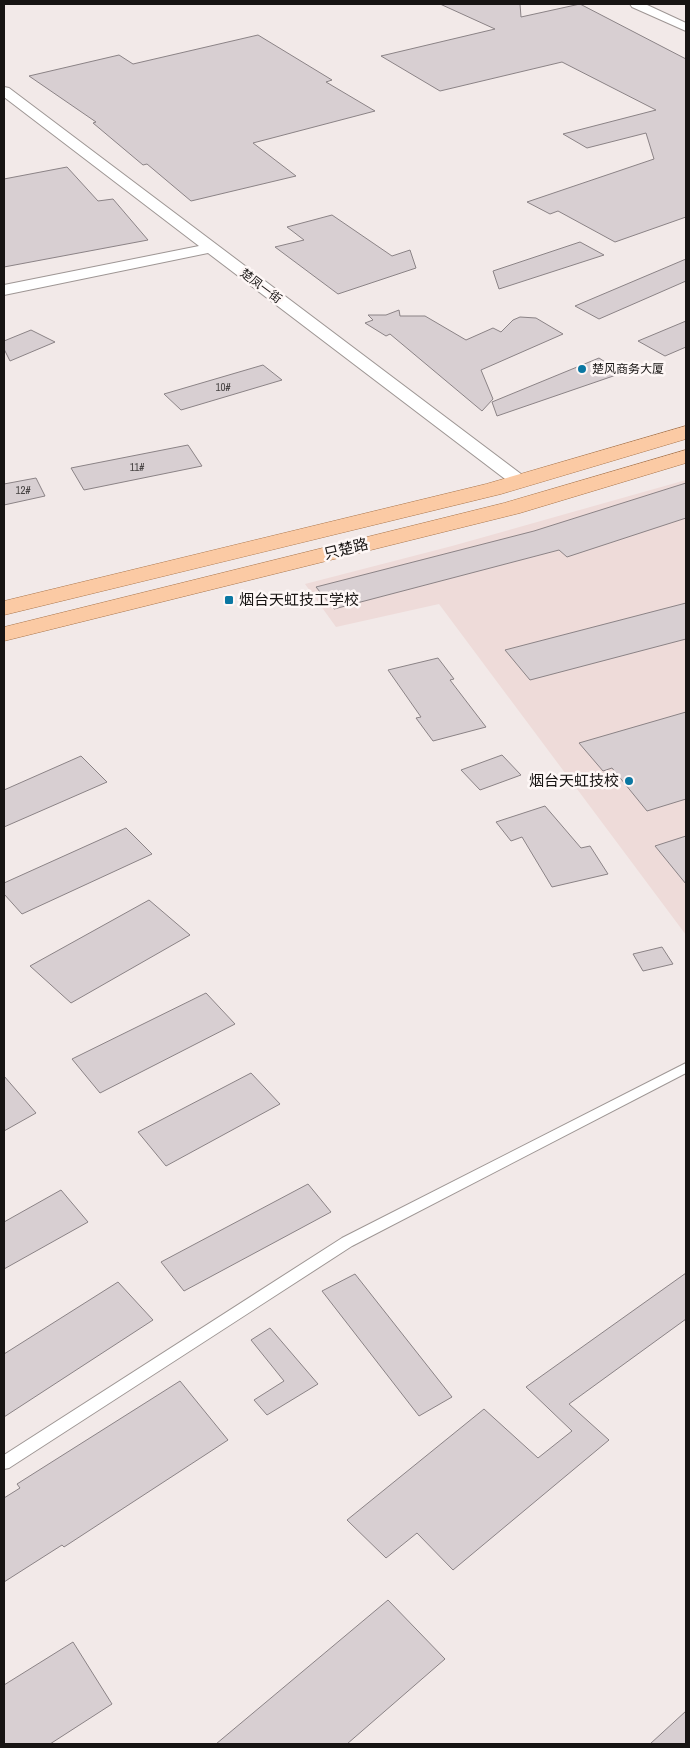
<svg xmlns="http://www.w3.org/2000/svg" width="690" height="1748" viewBox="0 0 690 1748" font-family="'Archivo Narrow','Noto Sans SC',sans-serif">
  <rect width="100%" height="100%" fill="#f2e9e8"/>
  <path fill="#eedbd9" d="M686,480V935L439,604L336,627L305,584L452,546Z"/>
  <path fill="#d8cfd2" stroke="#8b8386" d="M440,4H520L521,17L580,4L686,59V217L615,242L558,211L550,214L527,202L654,159L646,133L587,148L563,134L656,110L562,62L440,91L381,56L495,29Z
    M258,35L332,80L326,82L375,111L253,143L296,176L191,201L147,164L143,165L93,123L96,122L29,76L119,55L133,64Z
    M67,167L98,201L113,199L148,240L4,267V179Z
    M332,215L392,256L410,250L416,268L338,294L275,247L304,240L287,227Z
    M580,242L604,255L499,289L493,271Z
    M686,259V281L599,319L575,306Z
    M399,310L400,316H425L466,340L493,328L501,332L513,320L520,317L536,318L563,334L481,370L493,399L482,411L390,334L386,336L365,323L373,320L368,315H386Z
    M686,321V347L665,356L638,341Z
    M31,330L55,342L10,361L4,349V341Z
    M599,358L622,373L497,416L492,402Z
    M263,365L282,380L181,410L164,394Z
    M188,445L202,466L84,490L71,468Z
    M36,478L45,496L4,505V484Z
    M686,483V518L567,557L559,550L334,609L316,587L534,531Z
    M686,603V639L530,680L505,650Z
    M438,658L454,679L450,680L486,727L433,741L416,718L421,717L388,670Z
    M686,712V799L647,811L612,768L603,771L579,743Z
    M502,755L521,775L480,790L461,770Z
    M81,756L107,782L4,827V790Z
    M545,806L581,848L590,846L608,874L552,887L522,837L511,841L496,822Z
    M126,828L152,854L22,914L4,894V883Z
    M686,836V884L655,846Z
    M149,900L190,935L71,1003L30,966Z
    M662,947L673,964L643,971L633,954Z
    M206,993L235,1024L100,1093L72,1059Z
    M251,1073L280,1104L166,1166L138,1132Z
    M4,1076L36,1113L4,1131Z
    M308,1184L331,1212L184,1291L161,1262Z
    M61,1190L88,1222L4,1269V1222Z
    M686,1273V1319L569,1404L609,1440L453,1570L417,1533L386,1558L347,1520L484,1409L538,1458L572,1431L526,1387Z
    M355,1274L452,1397L419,1416L322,1291Z
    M118,1282L153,1320L4,1417V1354Z
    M270,1328L318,1384L267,1415L254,1400L284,1381L251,1340Z
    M180,1381L228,1440L64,1547L62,1545L4,1582V1498L20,1488L17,1484Z
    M388,1600L445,1659L347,1744H216Z
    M73,1642L112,1704L50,1744H4V1685Z
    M686,1711V1744H650Z"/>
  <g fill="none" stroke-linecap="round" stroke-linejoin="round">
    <g stroke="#9e9694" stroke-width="2">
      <path id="service" d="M686,1063V1073L352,1246L9,1468L4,1469V1455L342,1238Z"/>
    </g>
    <g stroke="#9e9694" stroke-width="2">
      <path id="minor" d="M630,4H645L686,23V31L632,7Z
        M4,87L9,88L525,477L528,481L525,485L519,486L513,485L208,253L4,295V285L199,246L4,97Z"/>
    </g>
    <g stroke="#a9744a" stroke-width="1">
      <path id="primary" d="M686,426V439L501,494L4,615V601L486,484Z
        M686,450V463L520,513L4,641V627L504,503Z"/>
    </g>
    <use href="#service" fill="#fff" fill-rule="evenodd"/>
    <use href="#minor" fill="#fff" fill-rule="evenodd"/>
    <use href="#primary" fill="#fbcaa4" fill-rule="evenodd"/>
  </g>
  <g fill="#0a77a2" stroke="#fef7f6" stroke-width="2">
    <circle cx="582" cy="369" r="5"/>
    <rect x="224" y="595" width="10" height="10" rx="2.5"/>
    <circle cx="629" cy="781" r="5"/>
  </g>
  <g text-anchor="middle" stroke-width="5" stroke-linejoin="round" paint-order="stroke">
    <g font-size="11" fill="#474343">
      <text x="223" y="391">10#</text>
      <text x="137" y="471">11#</text>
      <text x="23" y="494">12#</text>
    </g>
    <g font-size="12" fill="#171413" stroke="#fef7f6">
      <text transform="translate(261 286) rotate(37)" y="4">楚凤一街</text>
    </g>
    <g font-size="12" fill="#171413" stroke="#fef7f6" text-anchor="start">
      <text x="592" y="373">楚风商务大厦</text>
    </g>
    <g font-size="15" fill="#171413" stroke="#fef7f6">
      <text transform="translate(346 549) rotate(-14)" y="5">只楚路</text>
    </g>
    <g font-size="15" fill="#171413" stroke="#fef7f6" text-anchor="start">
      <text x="239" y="605">烟台天虹技工学校</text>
      <text x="619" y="786" text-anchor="end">烟台天虹技校</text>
    </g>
  </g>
  <rect width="690" height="1748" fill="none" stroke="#171413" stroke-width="10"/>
</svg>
